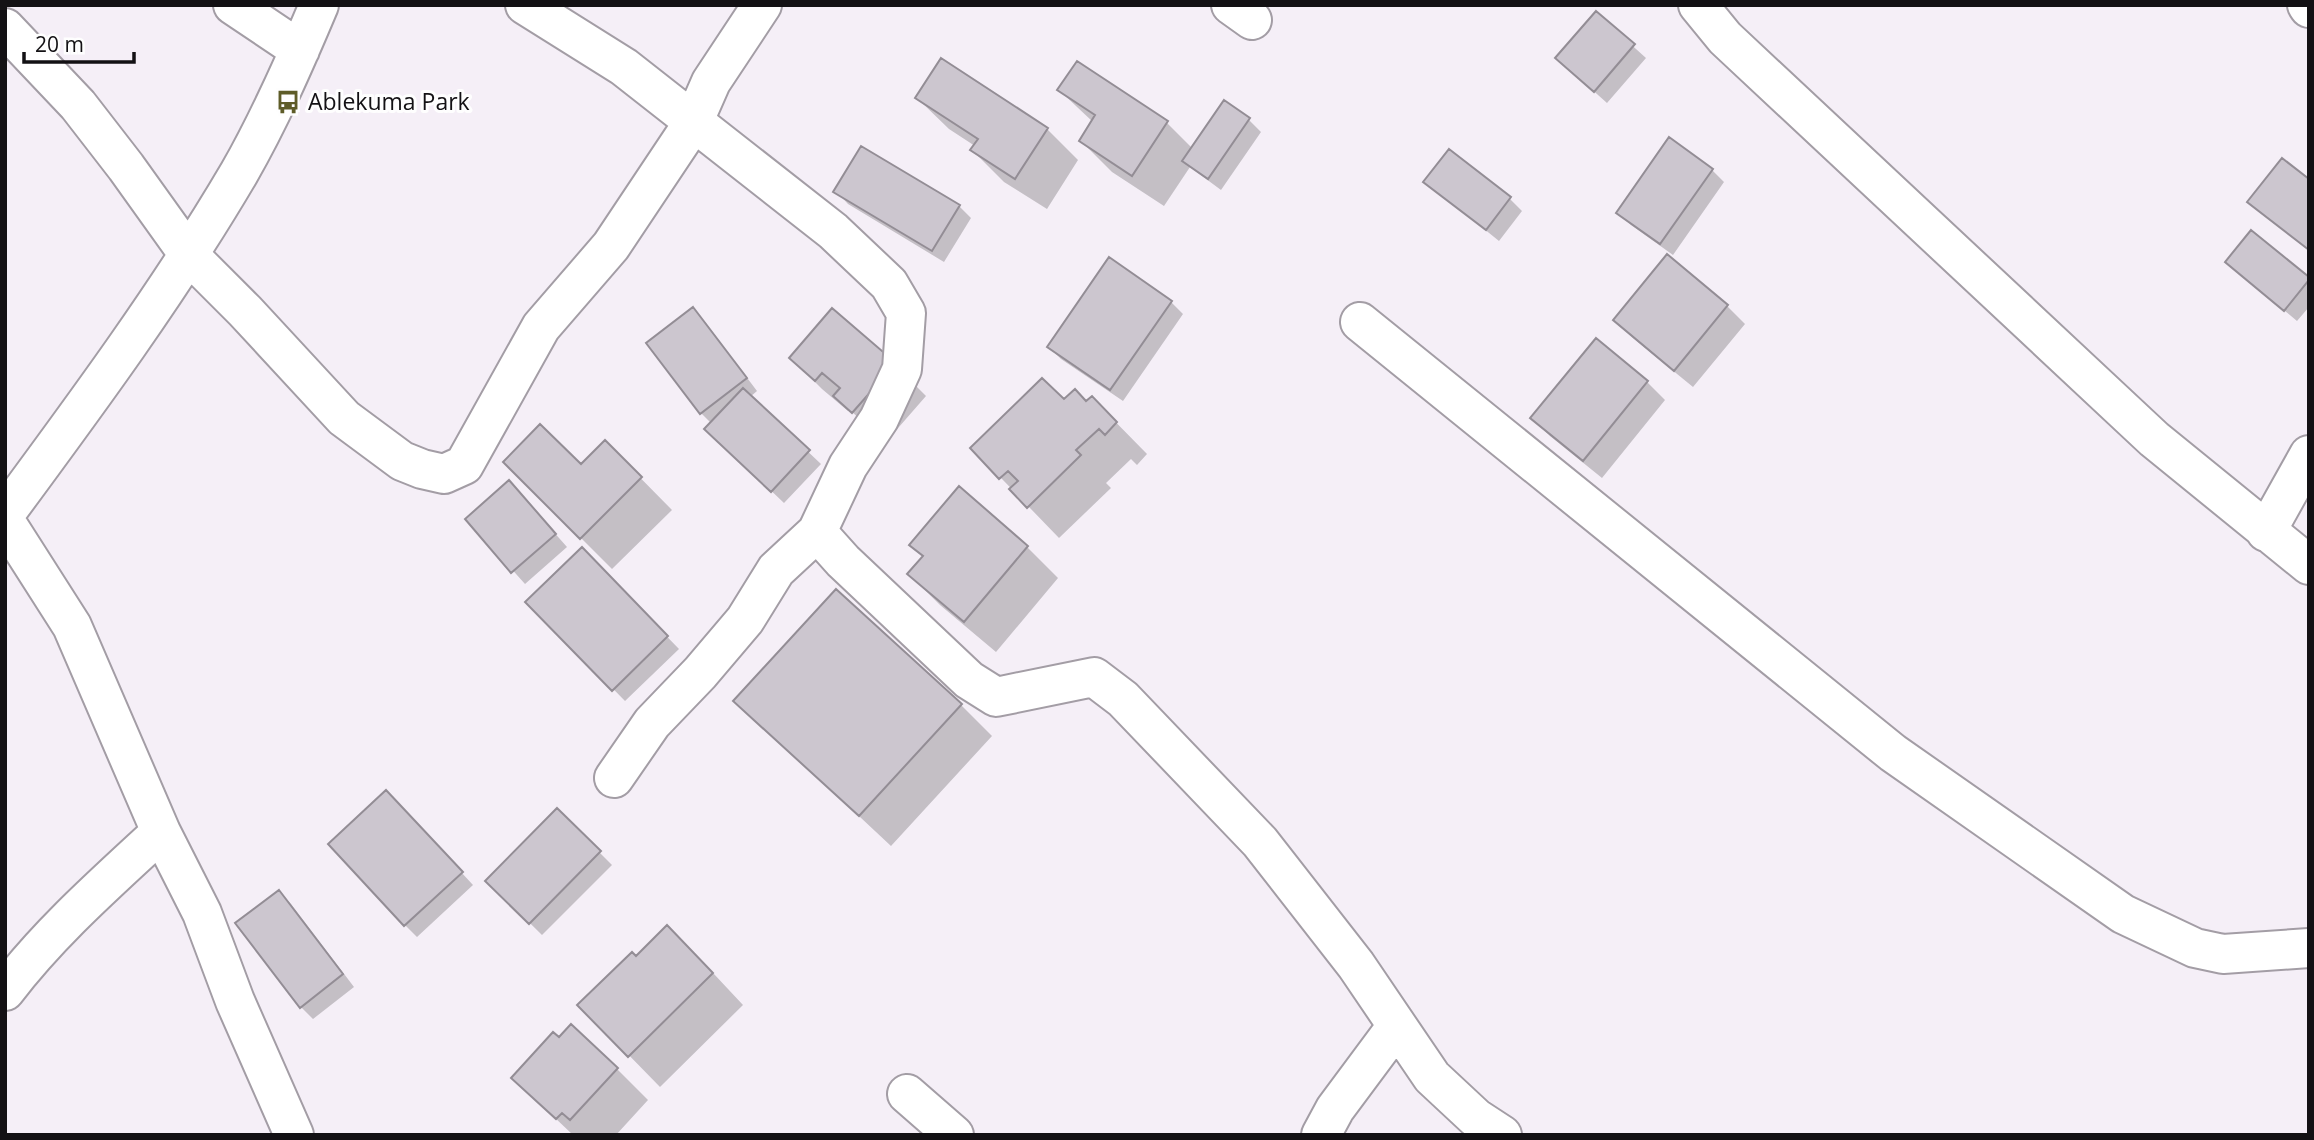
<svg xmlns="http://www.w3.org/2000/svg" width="2314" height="1140" viewBox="0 0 2314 1140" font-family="'Open Sans',sans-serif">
  <rect width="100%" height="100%" fill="#f5eff7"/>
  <path fill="#0003" d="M1596,13L1646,58L1607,103L1570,70Z
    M1059,90L1167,123L1193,149L1224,103L1249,120L1261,132L1221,190L1190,167L1164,206L1112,172L1081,141L1093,122Z
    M917,98L1047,129L1078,160L1047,209L1004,182L972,150L975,146L949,129Z
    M1712,170L1724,182L1673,255L1631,225L1618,212Z
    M2309,181V251L2250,202Z
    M1426,182L1510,199L1522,211L1499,241Z
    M836,191L959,206L971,218L944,262L848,204Z
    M1667,256L1727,306L1745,324L1693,387L1633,338L1615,320Z
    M2227,262L2309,279V307L2297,321Z
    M1171,302L1183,314L1123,401L1061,359L1049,347Z
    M693,310L705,322L757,391L750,397L821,464L784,503L719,441L712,424L701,413Z
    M791,358L895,365L926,396L885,443L849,409L848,411L822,389Z
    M1647,382L1665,400L1602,478L1550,436L1532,418Z
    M1092,398L1147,454L1137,465L1131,459L1106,483L1111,488L1059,538L972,448L1064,402L1086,404Z
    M605,442L672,510L612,569L505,462L581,467Z
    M959,488L1027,547L1058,578L996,652L940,605L909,574L924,557L912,545Z
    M521,495L567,547L525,584L467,519Z
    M582,549L679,649L625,701L528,602Z
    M736,701L961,705L992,736L891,846Z
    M398,804L473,885L417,937L405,925Z
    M557,810L612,865L542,935L487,881Z
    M279,892L291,904L354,987L313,1019L301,1007Z
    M636,958H699L743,1005L660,1087L580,1005Z
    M617,1069L648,1100L616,1135H573L513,1078Z"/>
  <path fill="#ccc6cf" stroke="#938d95" stroke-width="2" d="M1596,11L1635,44L1594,92L1555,58Z
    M941,58L1048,128L1015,179L970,150L978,139L915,98Z
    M1077,61L1168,121L1132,176L1079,141L1095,115L1057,90Z
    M1224,100L1250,118L1208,179L1182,161Z
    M1669,137L1713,169L1660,244L1616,213Z
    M861,146L960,205L932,251L833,192Z
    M1449,149L1511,197L1486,230L1423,182Z
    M2282,158L2309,179V250L2247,202Z
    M2251,230L2309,277V280L2284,311L2225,262Z
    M1667,254L1728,305L1674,371L1613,320Z
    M1109,257L1172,301L1110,390L1047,347Z
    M693,307L747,378L700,414L646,343Z
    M832,308L896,363L852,413L833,396L840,388L822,373L815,381L789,358Z
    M1596,338L1648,381L1583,461L1530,418Z
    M1042,378L1064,399L1075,389L1086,401L1092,396L1117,422L1105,435L1099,429L1076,450L1081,455L1027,508L1009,489L1018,481L1008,471L999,479L970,448Z
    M743,388L810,450L771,492L704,429Z
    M540,424L581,464L605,440L642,477L580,539L503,462Z
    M509,480L556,534L511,573L465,519Z
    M959,486L1028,546L964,622L907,574L923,556L909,545Z
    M582,547L668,636L612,691L525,602Z
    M836,589L962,704L859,816L733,701Z
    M386,790L463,872L404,926L328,844Z
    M557,808L601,851L529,924L485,881Z
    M279,890L343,974L300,1008L235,923Z
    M667,925L713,973L628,1057L577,1005L632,952L636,956Z
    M571,1024L618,1068L570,1120L562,1113L556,1119L511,1078L553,1032L559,1037Z"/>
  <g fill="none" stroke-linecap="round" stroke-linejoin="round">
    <g stroke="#a39da5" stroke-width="42">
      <path id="minor" d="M233,5L300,50
        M525,5L624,67L833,231L889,284L906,313L902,369L879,419L848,466L817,532L776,570L745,620L700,673L652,723L614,778
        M1231,5L1252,20
        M1698,5L1725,38L2154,439L2309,565
        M2307,5L2309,8
        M5,28L78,105L126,167L189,255L245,311L344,418L402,461L422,469L444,474L464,465L541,327L611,246L693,123L711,82L762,5
        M1360,322L1893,753L2123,914L2195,948L2223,954L2309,948
        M5,514C87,403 169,292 239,173C270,119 295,62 319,5
        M5,521L72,626L161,832L202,913L235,1001L294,1135
        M817,532L843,561L969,680L996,697L1094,677L1123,699L1260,842L1356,965L1432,1077L1476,1118L1502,1135
        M2266,532L2309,455
        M5,991C50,932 106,883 161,832
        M907,1094L954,1135
        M1321,1135L1335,1109L1396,1027"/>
    </g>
    <use href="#minor" stroke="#fff" stroke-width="38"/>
  </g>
  <defs>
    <g id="bus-bare" transform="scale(1.89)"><path d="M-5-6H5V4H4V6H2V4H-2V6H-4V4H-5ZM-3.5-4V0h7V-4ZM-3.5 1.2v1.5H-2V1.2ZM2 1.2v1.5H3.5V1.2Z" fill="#5e5c28" stroke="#fefefe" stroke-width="2.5" paint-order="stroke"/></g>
  </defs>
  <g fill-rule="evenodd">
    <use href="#bus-bare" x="288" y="102"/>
  </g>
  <g text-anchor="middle" stroke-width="6" stroke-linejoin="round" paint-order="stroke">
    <g font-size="23" fill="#131114" stroke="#fefefe" text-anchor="start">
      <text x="308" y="110">Ablekuma Park</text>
    </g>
  </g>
  <rect width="2314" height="1140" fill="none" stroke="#131114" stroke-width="14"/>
  <path d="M24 52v10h110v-10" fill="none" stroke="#131114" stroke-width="3.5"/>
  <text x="35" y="52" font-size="21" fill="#131114" stroke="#fefefe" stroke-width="5" paint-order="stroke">20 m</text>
</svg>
